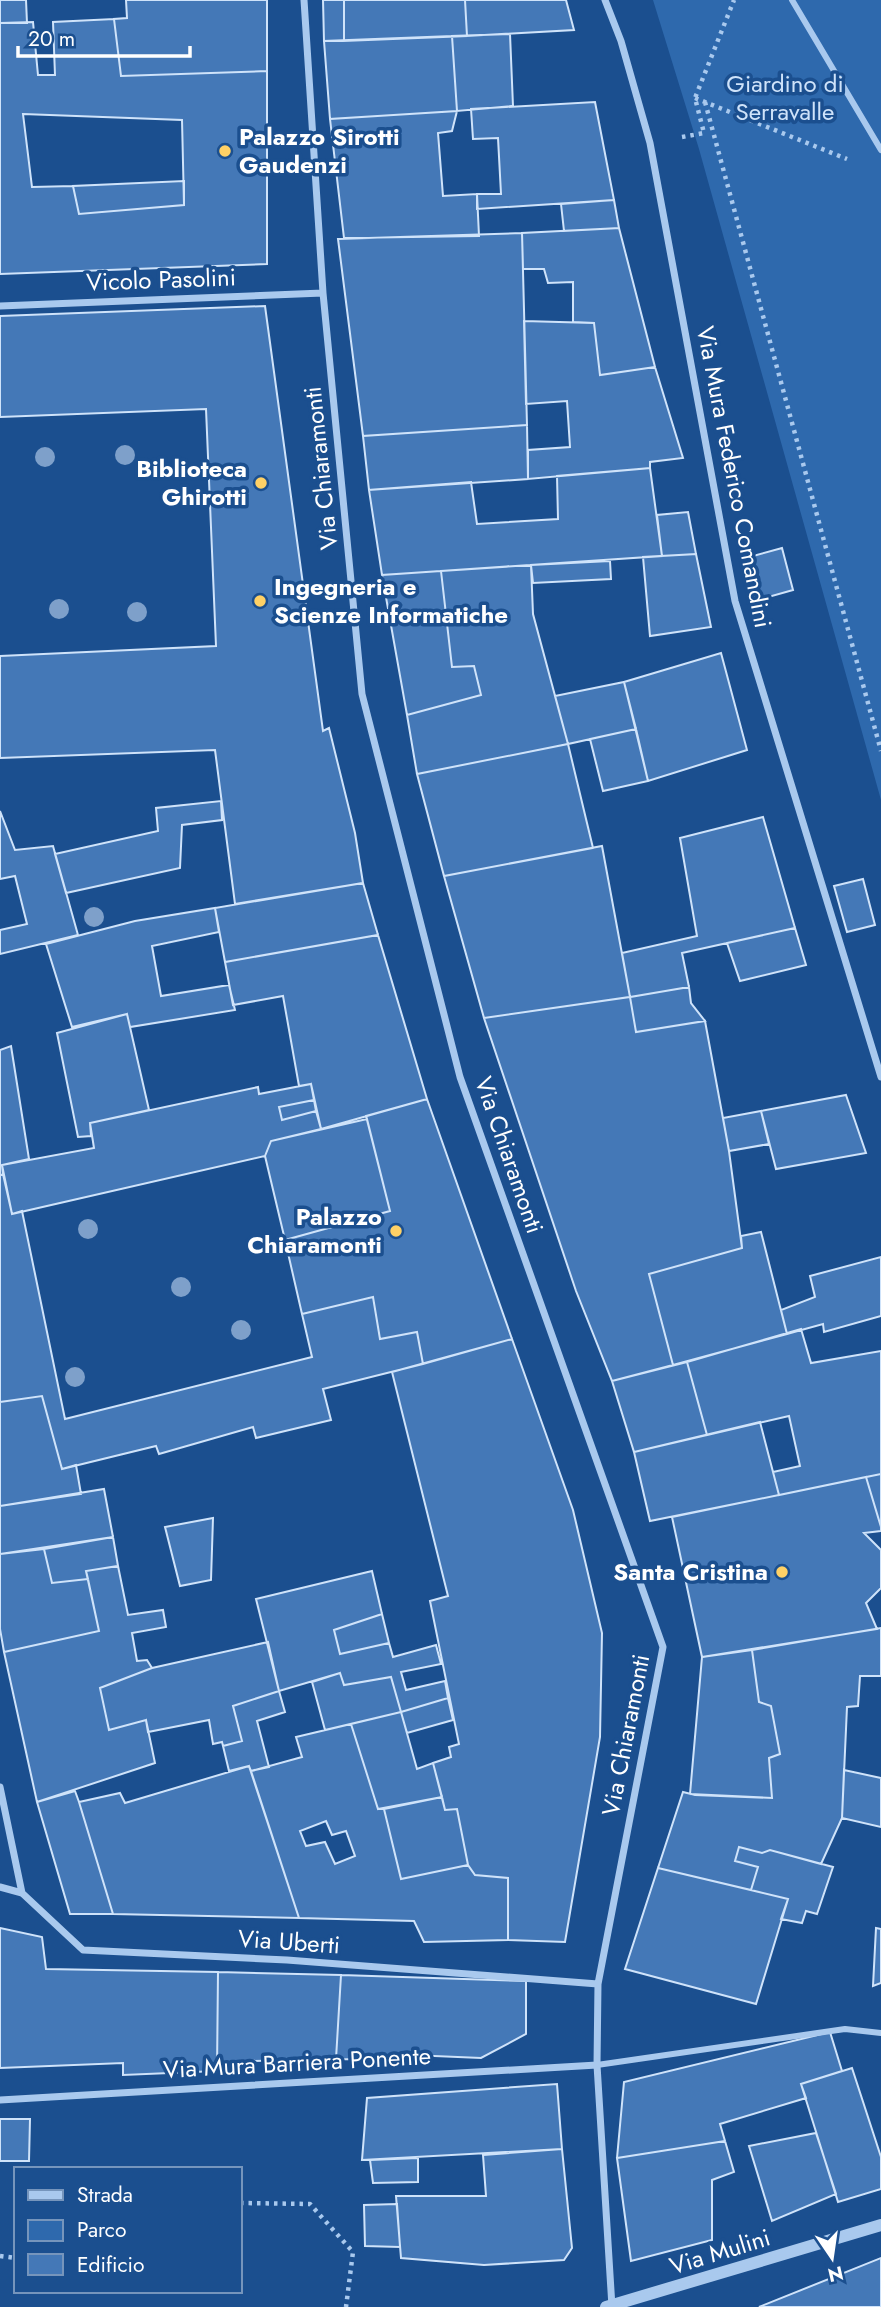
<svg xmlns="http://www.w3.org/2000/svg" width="881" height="2307" viewBox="0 0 881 2307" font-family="Jost,sans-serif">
  <rect width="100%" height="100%" fill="#1b4f8f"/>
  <path fill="#2e69ad" d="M653,0H881V800L699,149Z"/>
  <path fill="#4478b7" stroke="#cfe3fa" stroke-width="2" fill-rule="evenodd" d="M0,0H26L27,23H0Z
    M126,0H267V71L121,76L114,19L127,18Z
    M323,0H344V41H324Z
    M344,0H465L467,36L344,41Z
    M465,0H566L574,30L467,36Z
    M114,19L121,76L267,71V264L0,274V23L33,22L38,75H55L53,22ZM23,114L182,120L184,205L79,214L73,186L32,187Z
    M510,34L513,106L457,111L452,36Z
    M452,36L457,111L330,119L324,41Z
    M595,102L614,200L477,209V194H501L498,138L473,139L471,109Z
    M457,111L452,131L438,133L443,196L477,194L479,236L344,238L330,119Z
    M184,181V205L79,214L73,186Z
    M614,200L619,228L564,231L561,204Z
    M619,228L655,367L600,375L594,323L573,322V282L548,283L544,269H523L522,233Z
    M522,233L527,425L363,436L338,239Z
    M265,306L323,731L329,728L355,833L363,883L235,904L215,750L0,758V656L216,646L206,409L0,417V316Z
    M524,321L594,323L600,375L655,367L683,458L650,462V468L528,479V450L570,447L567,401L526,404Z
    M527,425L528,479L369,490L363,436Z
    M650,468L662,556L382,575L369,490L471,482L477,524L558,519L557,476Z
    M688,512L696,554L662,556L657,515Z
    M782,548L793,590L754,601L742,559Z
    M696,554L711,627L650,636L643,557Z
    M610,561L611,579L533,583L531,565Z
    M531,565L533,614L568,744L417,774L407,715L481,695L474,666L452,667L441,571Z
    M441,571L452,667L474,666L481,695L407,715L382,575Z
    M721,653L747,750L648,781L624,682Z
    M624,682L636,729L568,744L555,696Z
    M636,729L648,781L603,791L590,739Z
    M568,744L593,848L444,876L417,774Z
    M221,801L222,820L182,825L180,868L66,893L55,854L158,831L156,808Z
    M0,811L15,850L53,846L78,935L0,954V930L27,924L15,876L0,879Z
    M763,817L795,928L682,953L689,987L630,997L622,953L697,936L680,838Z
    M602,846L630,997L484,1018L444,876Z
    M863,879L875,925L847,932L834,886Z
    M363,883L378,935L225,962L215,908Z
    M215,908L219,932L152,946L161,996L229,985L235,1010L130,1027L127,1014L72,1027L46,944L135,921Z
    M795,928L806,965L740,981L727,943Z
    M378,935L427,1099L321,1129L311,1084L299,1086L283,996L233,1005L225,962Z
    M689,987L691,1003L705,1021L636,1032L630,997Z
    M630,997L636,1032L705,1021L729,1151L742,1248L649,1274L673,1365L612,1381L576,1291L484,1018Z
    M127,1014L149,1110L90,1123L91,1136L78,1137L57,1033Z
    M11,1046L29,1159L2,1165L3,1174L0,1175V1050Z
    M311,1084L314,1100L279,1107L282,1120L316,1111L321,1129L271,1141L265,1156L12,1214L2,1165L94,1148L90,1123L258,1087L259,1094Z
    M846,1095L866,1153L776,1169L761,1111Z
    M427,1099L512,1339L423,1364L417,1332L380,1339L373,1297L302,1314L285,1240L390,1211L366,1116Z
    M314,1100L316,1111L282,1120L279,1107Z
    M761,1111L769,1144L729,1151L723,1118Z
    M367,1119L390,1211L285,1240L265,1156L271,1141Z
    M3,1174L12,1214L22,1211L65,1419L312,1357L302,1314L373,1297L380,1339L417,1332L423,1364L323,1389L331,1420L256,1438L253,1427L159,1454L156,1446L62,1469L42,1396L0,1402V1175Z
    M761,1232L787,1334L673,1365L649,1274L742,1248L741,1236Z
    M881,1257V1316L824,1332L823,1324L787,1334L781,1310L815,1297L810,1276Z
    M801,1329L811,1363L881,1351V1474L779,1495L773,1472L800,1466L789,1416L707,1435L687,1362Z
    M512,1339L573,1510L602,1633L600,1737L565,1942L508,1940V1878L475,1875L468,1865L457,1809L445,1810L433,1763L451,1757L449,1747L459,1744L430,1601L448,1596L392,1372Z
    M687,1362L707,1435L634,1452L612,1381Z
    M42,1396L62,1469L76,1465L81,1494L0,1506V1402Z
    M760,1422L779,1495L650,1521L634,1452Z
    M881,1474V1527L866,1477Z
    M866,1477L881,1527V1531L864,1533L881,1550V1588L866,1603L877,1629L702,1657L672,1517Z
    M104,1489L113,1537L0,1554V1506Z
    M213,1518L211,1580L180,1586L165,1527Z
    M113,1537L118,1566L86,1571L88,1579L52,1583L44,1549Z
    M44,1549L52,1583L88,1579L99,1631L4,1652L0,1629V1554Z
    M118,1566L128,1615L163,1610L166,1627L132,1633L137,1661L147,1660L152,1668L100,1688L109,1730L146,1720L155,1763L37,1802L4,1652L99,1631L86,1571Z
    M372,1571L382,1614L334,1630L340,1654L389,1643L393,1657L436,1645L441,1664L401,1672L406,1690L445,1681L448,1698L401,1712L391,1677L344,1685L340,1673L279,1691L256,1599Z
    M382,1614L389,1643L340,1654L334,1630Z
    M881,1628V1676H860L858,1706L847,1707L842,1818L821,1864L770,1850L762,1853L739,1847L735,1861L758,1867L751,1890L658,1868L683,1792L695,1795L772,1798L769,1758L780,1754L771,1706L759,1702L752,1650Z
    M268,1642L279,1691L233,1706L242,1741L223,1746L222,1742L213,1744L209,1720L148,1732L146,1720L109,1730L100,1688L152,1668Z
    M752,1650L759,1702L771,1706L780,1754L769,1758L772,1798L690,1794L702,1657Z
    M340,1673L344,1685L391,1677L401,1712L325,1730L312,1682Z
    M279,1691L285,1712L257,1721L269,1767L251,1771L249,1766L229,1771L223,1746L242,1741L233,1706Z
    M448,1698L453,1720L407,1733L401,1712Z
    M401,1712L417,1769L433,1763L442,1797L378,1809L351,1724Z
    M351,1724L378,1809H384L401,1879L468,1865L475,1875L508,1878V1940L424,1942L414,1921L299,1918L251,1771L302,1757L296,1737ZM326,1821L332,1835L346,1831L355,1856L335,1864L325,1842L306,1846L300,1831Z
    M249,1766L299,1918L113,1914L79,1802L120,1793L125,1803Z
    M844,1770L881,1778V1827L842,1818Z
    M75,1791L79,1802L113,1914H70L37,1802Z
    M442,1797L445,1810L457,1809L468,1865L401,1879L384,1809Z
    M739,1847L762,1853L770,1850L833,1867L817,1914L806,1911L802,1923L781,1919L788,1899L751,1890L758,1867L735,1861Z
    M658,1868L788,1899L756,2004L625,1969Z
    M0,1928L42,1937L46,1969L218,1972L217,2071L123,2075V2063L0,2068Z
    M876,1928L881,1929V1983L873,1986Z
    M218,1972L341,1975L336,2059L249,2061L248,2070L217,2071Z
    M341,1975L526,1981V2034L481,2058L411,2055L407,2060L336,2059Z
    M830,2032L842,2071L801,2084L806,2098L720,2124L725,2141L617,2158L624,2082Z
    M852,2068L881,2157V2189L838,2202L801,2084Z
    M557,2084L562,2149L362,2160L367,2098Z
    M0,2119H30L29,2161H0Z
    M816,2133L836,2194L772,2221L749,2146Z
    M725,2141L734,2172L712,2180V2240L631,2261L617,2158Z
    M562,2149L572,2248L564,2260L484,2265L401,2258L396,2196H486L483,2155Z
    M418,2158V2182L373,2183L370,2160Z
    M397,2204L400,2247L365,2246L364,2205Z
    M881,2258V2307H759Z"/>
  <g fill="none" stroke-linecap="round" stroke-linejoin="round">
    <path stroke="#a9c9ee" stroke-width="4.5" stroke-dasharray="3.5 5" stroke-linecap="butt" d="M695,98L847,159
      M705,102L881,751
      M682,137L704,133L695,98L734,0
      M240,2203L310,2204L353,2252L346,2307
      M0,2256L16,2258"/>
    <path stroke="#a9c9ee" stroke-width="6" d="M792,0L881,150
      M597,2065L845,2029L881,2033"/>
    <path stroke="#a9c9ee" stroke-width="7" d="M304,0L323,293L362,694L460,1077L663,1647L598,1984L597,2065L612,2307
      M605,0L621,41L650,143L735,601L881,1077
      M0,306L323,293
      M0,1787L22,1893
      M0,1887L22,1893L83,1950L287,1960L598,1984
      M0,2100L597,2065"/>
    <path stroke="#a9c9ee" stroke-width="12" d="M606,2307L881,2225"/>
  </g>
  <g fill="#7ea0ca">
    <circle cx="125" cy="455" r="10"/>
    <circle cx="45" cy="457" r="10"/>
    <circle cx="59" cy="609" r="10"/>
    <circle cx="137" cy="612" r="10"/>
    <circle cx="94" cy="917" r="10"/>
    <circle cx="88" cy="1229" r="10"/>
    <circle cx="181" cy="1287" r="10"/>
    <circle cx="241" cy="1330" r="10"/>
    <circle cx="75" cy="1377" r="10"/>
  </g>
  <g fill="#ffd166" stroke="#1b4f8f" stroke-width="2.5">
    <circle cx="225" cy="151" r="7"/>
    <circle cx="261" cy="483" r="7"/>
    <circle cx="260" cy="601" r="7"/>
    <circle cx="396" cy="1231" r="7"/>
    <circle cx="782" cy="1572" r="7"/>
  </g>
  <g text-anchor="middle" stroke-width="7" stroke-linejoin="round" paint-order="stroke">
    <g font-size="24" fill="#cfe3fa" stroke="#1b4f8f">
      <text x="785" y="92">Giardino di<tspan x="785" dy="28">Serravalle</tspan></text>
    </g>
    <g font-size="24" font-weight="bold" fill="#fff" stroke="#1b4f8f" text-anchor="end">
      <text x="239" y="145" text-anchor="start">Palazzo Sirotti<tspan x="239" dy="28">Gaudenzi</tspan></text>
      <text x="247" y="477">Biblioteca<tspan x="247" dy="28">Ghirotti</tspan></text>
      <text x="274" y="595" text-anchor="start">Ingegneria e<tspan x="274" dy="28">Scienze Informatiche</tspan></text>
      <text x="382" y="1225">Palazzo<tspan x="382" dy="28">Chiaramonti</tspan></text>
      <text x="768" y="1580">Santa Cristina</text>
    </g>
    <g font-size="24" fill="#fff" stroke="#1b4f8f">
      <text transform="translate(161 280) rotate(-2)" y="8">Vicolo Pasolini</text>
      <text transform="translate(321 468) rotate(-96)" y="8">Via Chiaramonti</text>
      <text transform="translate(734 477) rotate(79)" y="8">Via Mura Federico Comandini</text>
      <text transform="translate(509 1155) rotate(71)" y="8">Via Chiaramonti</text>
      <text transform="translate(626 1735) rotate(-79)" y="8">Via Chiaramonti</text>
      <text transform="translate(289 1942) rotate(4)" y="8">Via Uberti</text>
      <text transform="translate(297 2063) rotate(-3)" y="8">Via Mura Barriera Ponente</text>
      <text transform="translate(720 2252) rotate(-17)" y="8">Via Mulini</text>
    </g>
  </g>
  <rect x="14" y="2167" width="228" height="126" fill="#1b4f8f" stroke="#7695bc" stroke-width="2"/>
  <rect x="28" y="2190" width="35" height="10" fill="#a9c9ee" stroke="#7695bc" stroke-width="2"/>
  <text x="77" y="2202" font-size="21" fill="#ffffff">Strada</text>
  <rect x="28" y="2220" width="35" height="21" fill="#2e69ad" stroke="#7695bc" stroke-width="2"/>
  <text x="77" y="2237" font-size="21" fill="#ffffff">Parco</text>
  <rect x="28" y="2254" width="35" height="21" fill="#4478b7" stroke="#7695bc" stroke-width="2"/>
  <text x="77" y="2272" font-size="21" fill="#ffffff">Edificio</text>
  <g transform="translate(832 2258) rotate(167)" stroke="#1b4f8f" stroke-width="5" paint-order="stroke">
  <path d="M0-5L12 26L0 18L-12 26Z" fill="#ffffff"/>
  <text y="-10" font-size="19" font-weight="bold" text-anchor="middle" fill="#ffffff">N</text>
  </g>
  <path d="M18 46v10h172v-10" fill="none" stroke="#ffffff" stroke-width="3.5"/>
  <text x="28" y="46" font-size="21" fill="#ffffff" stroke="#1b4f8f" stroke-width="5" paint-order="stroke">20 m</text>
</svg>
